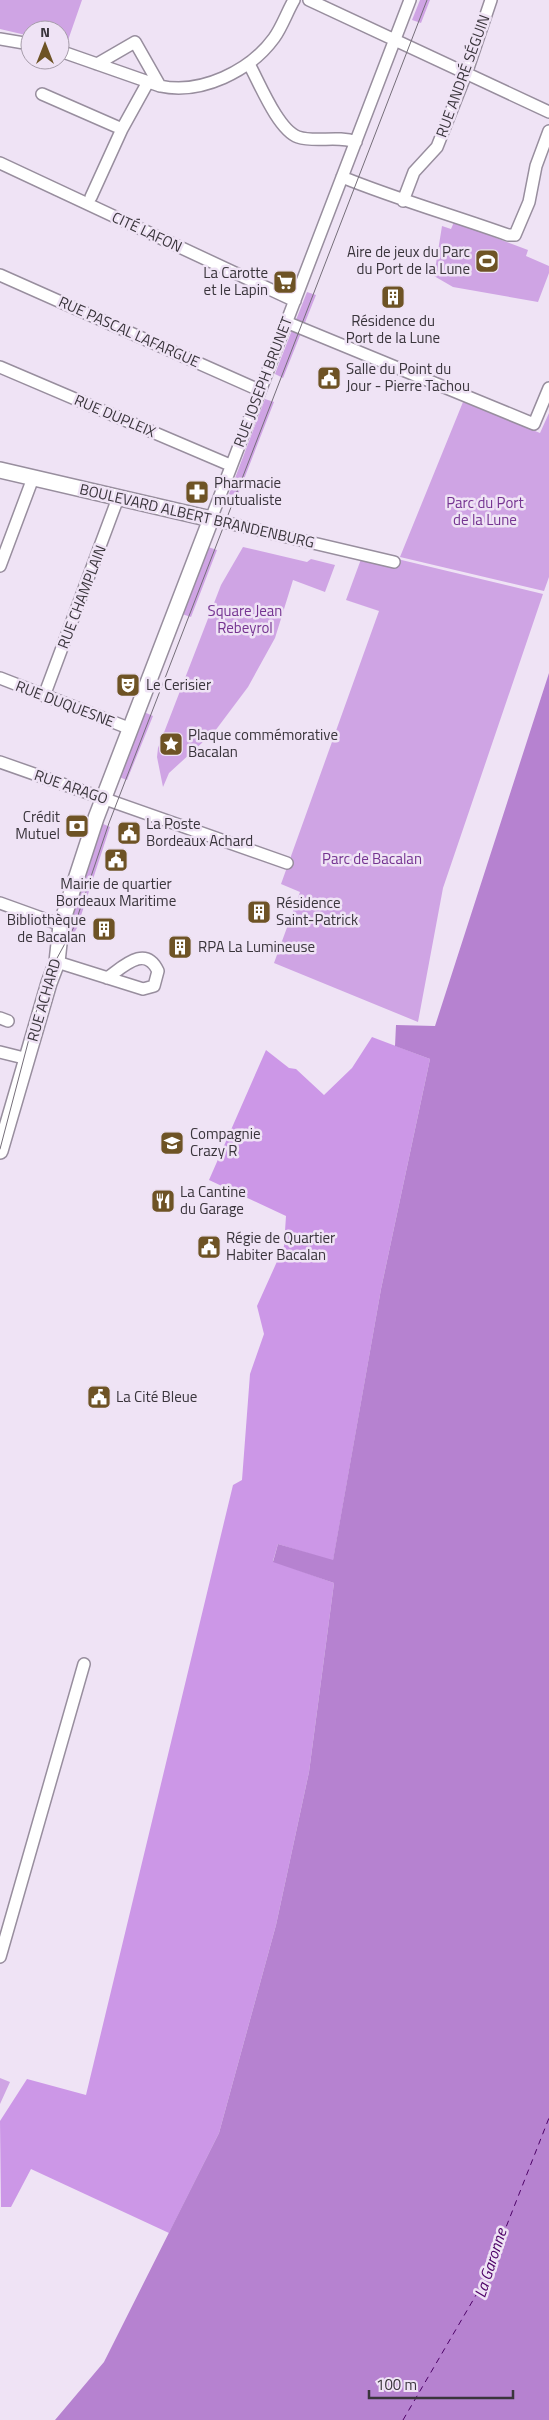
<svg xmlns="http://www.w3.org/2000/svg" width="549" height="2420" viewBox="0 0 549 2420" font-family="'Titillium Web',sans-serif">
  <rect width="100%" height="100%" fill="#efe3f5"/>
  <path fill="#cfa4e4" d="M0,0H82L66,46L60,44V30H30V36L0,29Z
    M420,0H430L421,23L412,20Z
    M454,222L528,250L526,256L549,266V273L538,302L453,287L434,276L442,226L451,229Z
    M307,292L316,295L304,325L296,320Z
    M292,330L301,333L283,378L275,374Z
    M265,399L274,402L237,497L229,494Z
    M463,402L540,433L549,413V577L544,591L400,557Z
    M208,547L217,550L191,617L182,614Z
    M243,547L307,562L311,559L335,565L325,592L293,580L275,638L248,687L215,731L169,773L163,787L157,757L158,748L221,585Z
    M364,551L543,594L443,888L418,1022L274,963L300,892L281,884L379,611L346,600Z
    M144,712L153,716L127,780L119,777Z
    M101,823L110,827L77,928L65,949V931Z
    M0,2078L10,2082L0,2104Z"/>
  <path fill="#cc97e7" d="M372,1037L430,1059L381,1289L333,1561L278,1544L273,1561L334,1583L309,1772L276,1925L219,2133L169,2233L31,2169L11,2207H1L0,2121L27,2079L86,2095L233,1485L242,1480L250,1374L264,1334L257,1306L284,1246L286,1216L209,1180L266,1050L289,1068L296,1069L324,1095L352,1068Z"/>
  <path fill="#b682d0" d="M549,673V2420H55L104,2362L219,2133L276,1925L309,1772L334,1583L273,1562L278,1544L333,1560L381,1289L430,1059L395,1046L396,1025L435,1026Z"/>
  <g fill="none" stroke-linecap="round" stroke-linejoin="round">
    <path stroke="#4d0267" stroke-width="1" stroke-dasharray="6 5" stroke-linecap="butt" d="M403,2420L486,2278L549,2118"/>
    <g stroke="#988e9e" stroke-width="14">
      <path id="street" d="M309,0L549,112
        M0,39L30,44
        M60,51L160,86C201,95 250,71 274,38C282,27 287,12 294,0
        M97,64L135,42L160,86
        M249,64C259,82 278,130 298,137C316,143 337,135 356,142
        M42,94L122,129
        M0,163L295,301
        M342,177C396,199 452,215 508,235H515L529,202L536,166L549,131
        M91,197L122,129L148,82
        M403,201L414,172L437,147L466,74L491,0
        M0,275L259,390
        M286,322L534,424L549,388
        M0,367L230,465
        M394,562L211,519L410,0
        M0,566L33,478
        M0,678L131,729
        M44,696L118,498
        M0,762L287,863
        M0,903L61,925
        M57,962L143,989L154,986L158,971C145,944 123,967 107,978
        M0,1018L8,1021
        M0,1052L28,1059
        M0,1957L84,1664"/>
    </g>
    <g stroke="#988e9e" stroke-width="18">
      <path id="secondary" d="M0,470L211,519L96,818L61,925L57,962L49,983L0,1151"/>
    </g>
    <use href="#street" stroke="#fff" stroke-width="11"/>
    <use href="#secondary" stroke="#fff" stroke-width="15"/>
    <path stroke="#756e79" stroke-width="1" d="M0,1149L44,982L74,927L109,823L427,0"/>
  </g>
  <defs>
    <g id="stadium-square" transform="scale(1.25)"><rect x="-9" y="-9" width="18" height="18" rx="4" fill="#6e5325" stroke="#efe3f5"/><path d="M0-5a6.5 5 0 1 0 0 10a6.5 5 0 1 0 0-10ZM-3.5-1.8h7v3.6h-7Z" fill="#fff"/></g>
    <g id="supermarket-square" transform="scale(1.25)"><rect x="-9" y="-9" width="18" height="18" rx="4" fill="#6e5325" stroke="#efe3f5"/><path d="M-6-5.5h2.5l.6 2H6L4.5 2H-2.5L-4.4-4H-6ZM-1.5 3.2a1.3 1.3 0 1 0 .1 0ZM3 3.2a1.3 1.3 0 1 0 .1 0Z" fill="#fff"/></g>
    <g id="building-square" transform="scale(1.25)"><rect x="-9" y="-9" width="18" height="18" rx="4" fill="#6e5325" stroke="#efe3f5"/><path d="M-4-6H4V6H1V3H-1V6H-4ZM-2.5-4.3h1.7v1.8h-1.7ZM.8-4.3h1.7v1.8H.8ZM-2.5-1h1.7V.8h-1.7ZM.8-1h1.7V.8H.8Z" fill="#fff"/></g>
    <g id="civic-square" transform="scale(1.25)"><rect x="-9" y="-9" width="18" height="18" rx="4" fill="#6e5325" stroke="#efe3f5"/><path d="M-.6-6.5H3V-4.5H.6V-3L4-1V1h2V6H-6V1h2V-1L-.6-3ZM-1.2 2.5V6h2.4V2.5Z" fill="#fff"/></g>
    <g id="pharmacy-square" transform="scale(1.25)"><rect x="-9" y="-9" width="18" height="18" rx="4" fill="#6e5325" stroke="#efe3f5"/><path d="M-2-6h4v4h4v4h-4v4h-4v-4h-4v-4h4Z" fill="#fff"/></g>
    <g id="theatre-square" transform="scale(1.25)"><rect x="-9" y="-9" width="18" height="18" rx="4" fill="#6e5325" stroke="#efe3f5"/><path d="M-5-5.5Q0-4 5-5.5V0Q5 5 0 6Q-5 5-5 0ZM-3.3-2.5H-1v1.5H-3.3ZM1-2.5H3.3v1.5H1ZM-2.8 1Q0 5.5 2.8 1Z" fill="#fff"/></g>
    <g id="sight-square" transform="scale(1.25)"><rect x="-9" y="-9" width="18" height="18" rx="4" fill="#6e5325" stroke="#efe3f5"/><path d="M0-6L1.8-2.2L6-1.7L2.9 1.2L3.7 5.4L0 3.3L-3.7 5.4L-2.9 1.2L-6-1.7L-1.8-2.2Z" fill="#fff"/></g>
    <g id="bank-square" transform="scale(1.25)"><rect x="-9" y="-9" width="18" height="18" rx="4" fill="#6e5325" stroke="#efe3f5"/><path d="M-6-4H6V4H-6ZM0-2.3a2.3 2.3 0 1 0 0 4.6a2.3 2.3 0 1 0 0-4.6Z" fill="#fff"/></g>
    <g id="school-square" transform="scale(1.25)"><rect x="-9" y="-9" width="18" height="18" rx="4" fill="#6e5325" stroke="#efe3f5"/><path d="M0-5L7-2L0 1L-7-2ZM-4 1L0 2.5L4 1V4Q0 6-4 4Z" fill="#fff"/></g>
    <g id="restaurant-square" transform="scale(1.25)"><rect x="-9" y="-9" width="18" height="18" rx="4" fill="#6e5325" stroke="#efe3f5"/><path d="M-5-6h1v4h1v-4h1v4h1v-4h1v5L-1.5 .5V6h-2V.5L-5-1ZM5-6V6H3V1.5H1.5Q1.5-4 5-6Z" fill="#fff"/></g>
  </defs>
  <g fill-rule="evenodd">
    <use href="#stadium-square" x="487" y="261"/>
    <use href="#supermarket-square" x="285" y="282"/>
    <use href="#building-square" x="393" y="297"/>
    <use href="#civic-square" x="329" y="378"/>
    <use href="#pharmacy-square" x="197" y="492"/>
    <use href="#theatre-square" x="128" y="685"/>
    <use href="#sight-square" x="171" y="744"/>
    <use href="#bank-square" x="77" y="826"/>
    <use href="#civic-square" x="129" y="833"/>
    <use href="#civic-square" x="116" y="860"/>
    <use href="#building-square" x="259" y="912"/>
    <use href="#building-square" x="104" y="929"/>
    <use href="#building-square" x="180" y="947"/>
    <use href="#school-square" x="172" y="1143"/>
    <use href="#restaurant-square" x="163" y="1201"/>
    <use href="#civic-square" x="209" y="1247"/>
    <use href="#civic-square" x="99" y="1397"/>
  </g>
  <g text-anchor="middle" stroke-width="5" stroke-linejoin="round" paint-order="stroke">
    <g font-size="15" fill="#3a353c" stroke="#efe3f5">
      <text transform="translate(463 76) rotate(-70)" y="5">RUE ANDRÉ SÉGUIN</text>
      <text transform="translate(147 232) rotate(25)" y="5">CITÉ LAFON</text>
      <text transform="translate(129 332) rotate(24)" y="5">RUE PASCAL LAFARGUE</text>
      <text transform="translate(263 382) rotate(-69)" y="5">RUE JOSEPH BRUNET</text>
      <text transform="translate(115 416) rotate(23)" y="5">RUE DUPLEIX</text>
      <text transform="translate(197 516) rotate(13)" y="5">BOULEVARD ALBERT BRANDENBURG</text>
      <text transform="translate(82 597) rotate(-69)" y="5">RUE CHAMPLAIN</text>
      <text transform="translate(65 704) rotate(21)" y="5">RUE DUQUESNE</text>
      <text transform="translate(71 787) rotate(19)" y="5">RUE ARAGO</text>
      <text transform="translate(44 1000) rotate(-74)" y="5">RUE ACHARD</text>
    </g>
    <g font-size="15" fill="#3a353c" stroke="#efe3f5" text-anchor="start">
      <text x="470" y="257" text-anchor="end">Aire de jeux du Parc<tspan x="470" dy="17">du Port de la Lune</tspan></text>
      <text x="268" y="278" text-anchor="end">La Carotte<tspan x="268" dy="17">et le Lapin</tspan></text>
      <text x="393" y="326" text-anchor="middle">Résidence du<tspan x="393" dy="17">Port de la Lune</tspan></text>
      <text x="346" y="374">Salle du Point du<tspan x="346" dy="17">Jour - Pierre Tachou</tspan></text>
      <text x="214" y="488">Pharmacie<tspan x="214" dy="17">mutualiste</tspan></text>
      <text x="146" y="690">Le Cerisier</text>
      <text x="188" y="740">Plaque commémorative<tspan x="188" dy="17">Bacalan</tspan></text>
      <text x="60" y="822" text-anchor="end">Crédit<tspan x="60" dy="17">Mutuel</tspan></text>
      <text x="146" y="829">La Poste<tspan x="146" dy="17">Bordeaux Achard</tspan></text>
      <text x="116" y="889" text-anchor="middle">Mairie de quartier<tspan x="116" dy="17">Bordeaux Maritime</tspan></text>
      <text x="276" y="908">Résidence<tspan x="276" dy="17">Saint-Patrick</tspan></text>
      <text x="86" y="925" text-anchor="end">Bibliothèque<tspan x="86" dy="17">de Bacalan</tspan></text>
      <text x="198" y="952">RPA La Lumineuse</text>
      <text x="190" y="1139">Compagnie<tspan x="190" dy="17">Crazy R</tspan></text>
      <text x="180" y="1197">La Cantine<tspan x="180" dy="17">du Garage</tspan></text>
      <text x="226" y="1243">Régie de Quartier<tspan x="226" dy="17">Habiter Bacalan</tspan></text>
      <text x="116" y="1402">La Cité Bleue</text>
    </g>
    <g font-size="15" fill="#753491" stroke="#efe3f5">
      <text x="485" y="508">Parc du Port<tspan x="485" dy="17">de la Lune</tspan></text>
      <text x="245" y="616">Square Jean<tspan x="245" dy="17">Rebeyrol</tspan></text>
      <text x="372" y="864">Parc de Bacalan</text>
    </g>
    <g font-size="16" font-style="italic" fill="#4d0267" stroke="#efe3f5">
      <text transform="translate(490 2263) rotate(-72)" y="6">La Garonne</text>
    </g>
  </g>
  <g transform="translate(45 45)"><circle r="24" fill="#efe3f5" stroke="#a79dab"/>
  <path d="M0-4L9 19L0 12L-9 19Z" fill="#6e5325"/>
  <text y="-8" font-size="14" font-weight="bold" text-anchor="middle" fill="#3a353c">N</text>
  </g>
  <path d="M369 2390v8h144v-8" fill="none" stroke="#3a353c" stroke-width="2.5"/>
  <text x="376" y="2390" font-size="15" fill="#3a353c" stroke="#efe3f5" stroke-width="4" paint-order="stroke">100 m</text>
</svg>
